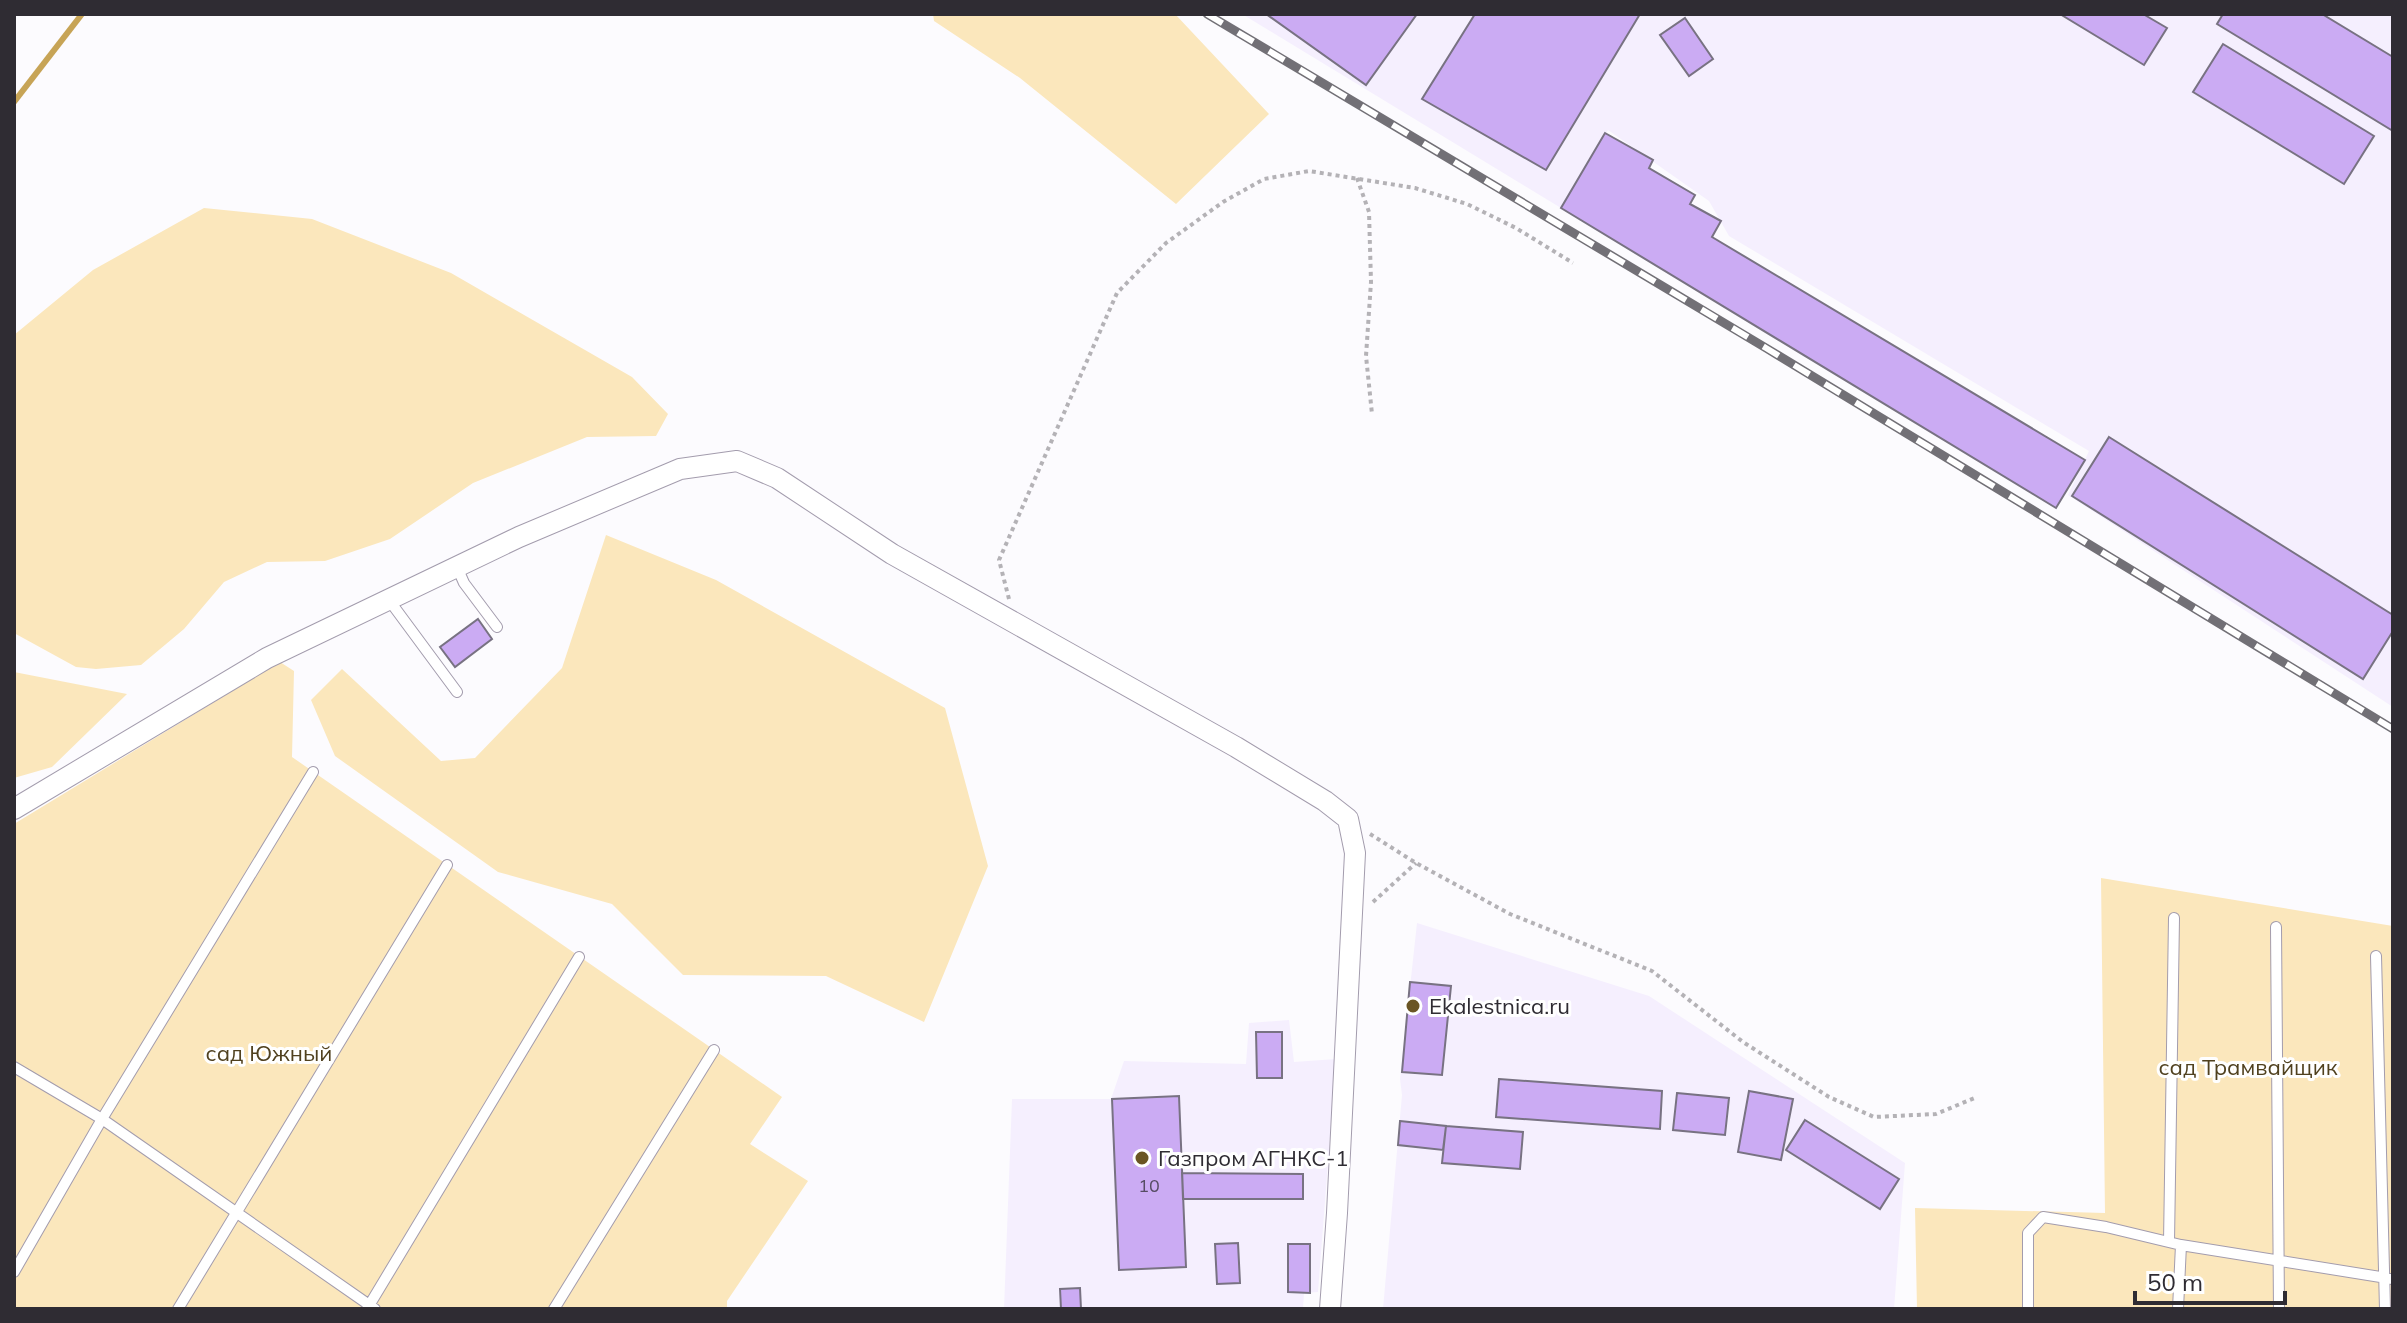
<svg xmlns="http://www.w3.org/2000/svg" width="2407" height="1323" viewBox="0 0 2407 1323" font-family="Mulish,sans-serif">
  <rect width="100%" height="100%" fill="#fcfbfe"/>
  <path fill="#f5effe" d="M1242,14H2393V707L2068,495L2089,451L1729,236L1709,201L1608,130L1561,208Z
    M1417,923L1649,996L1905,1163L1894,1309H1383L1402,1095L1400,1079Z
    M1289,1020L1294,1062L1336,1059L1318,1292L1304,1293L1303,1309H1004L1012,1099H1111L1124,1061L1246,1064L1249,1023Z"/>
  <path fill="#fbe7bc" d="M933,14H1175L1269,114L1176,204L1020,78L934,21Z
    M204,208L312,219L451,273L632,377L668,414L656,436L587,437L473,483L390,539L325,561L267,562L224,582L184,629L141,665L96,669L76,667L14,633V335L93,270Z
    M606,535L716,580L945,708L988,866L924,1022L826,976L683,975L612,904L498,872L335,756L311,700L342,669L441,761L475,758L562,668Z
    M280,662L294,671L292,757L782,1097L750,1144L808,1181L727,1301V1309H14V824Z
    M14,672L127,694L52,767L14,778Z
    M2101,878L2393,926V1309H1917L1915,1208L2105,1213Z"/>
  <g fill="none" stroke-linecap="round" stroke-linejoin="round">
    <path stroke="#c7a456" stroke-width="6" d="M14,102L82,14"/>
  </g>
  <path fill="#cbabf3" stroke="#787282" stroke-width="2" d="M1266,14H1417L1366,85Z
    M1475,14H1640L1546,170L1422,99Z
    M2060,14H2143L2167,28L2144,65Z
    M2223,14H2322L2393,57V131L2217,24Z
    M1685,18L1713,59L1689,76L1660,35Z
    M2223,44L2374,136L2344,184L2193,92Z
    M1605,133L1653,160L1649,168L1695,195L1690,204L1721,221L1712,237L2085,460L2056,508L1561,208Z
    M2109,437L2393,615V631L2363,679L2072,496Z
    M478,619L492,639L455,667L440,647Z
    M1410,982L1451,986L1442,1075L1402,1072Z
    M1256,1032H1282V1078H1257Z
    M1499,1079L1662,1091L1660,1129L1496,1117Z
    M1749,1091L1793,1099L1781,1160L1738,1152Z
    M1677,1093L1729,1098L1725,1135L1673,1130Z
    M1179,1096L1186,1267L1119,1270L1112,1099Z
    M1805,1120L1899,1179L1880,1209L1786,1150Z
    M1400,1121L1446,1126L1443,1150L1398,1145Z
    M1446,1126L1523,1132L1520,1169L1442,1163Z
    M1182,1173L1303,1174V1199H1183Z
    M1238,1243L1240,1283L1217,1284L1215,1244Z
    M1288,1244H1310V1293L1288,1292Z
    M1080,1288L1081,1309H1061L1060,1289Z"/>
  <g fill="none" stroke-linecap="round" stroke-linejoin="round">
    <g stroke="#a39cad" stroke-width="12">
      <path id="lane" d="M457,567L464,583L497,627
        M389,600L457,692
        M2276,927L2279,1309
        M2376,956L2385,1309
        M14,1067L102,1119L375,1309
        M2169,1242L2174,918
        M14,1272L102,1119L313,772
        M178,1309L447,865
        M367,1309L579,957
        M554,1309L714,1050
        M2028,1309V1233L2043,1217L2106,1227L2181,1245L2393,1279
        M2178,1309L2181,1245"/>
    </g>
    <g stroke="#a39cad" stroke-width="22">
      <path id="street" d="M14,809L267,658L519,537L680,469L737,461L777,478L892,554L1236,747L1325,801L1348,819L1355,853L1337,1213L1330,1309"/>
    </g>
    <path stroke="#b4b2b6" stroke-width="4" stroke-dasharray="4 4" stroke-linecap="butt" d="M1357,178L1369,212L1371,282L1366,356L1372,414
      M1009,599L999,560L1117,293L1166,243L1223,202L1264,179L1309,171L1415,188L1467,204L1516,228L1573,263
      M1370,834L1416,863L1510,914L1652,971L1743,1042L1829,1097L1874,1117L1936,1114L1977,1097
      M1373,902L1416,863"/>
    <use href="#lane" stroke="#fff" stroke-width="10"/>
    <use href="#street" stroke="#fff" stroke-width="20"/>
    <g stroke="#727076" stroke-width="9">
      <path id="rail" d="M1207,14L1766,348L2393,729"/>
    </g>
    <use href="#rail" stroke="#fff" stroke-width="6" stroke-dasharray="18" stroke-linecap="butt"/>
  </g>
  <g fill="#6a5524" stroke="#fff" stroke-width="3">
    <circle cx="1413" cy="1006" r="8"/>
    <circle cx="1142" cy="1158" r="8"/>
  </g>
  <g text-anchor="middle" stroke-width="6" stroke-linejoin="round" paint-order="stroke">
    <g font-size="18" fill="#564c63">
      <text x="1149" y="1192">10</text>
    </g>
    <g font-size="22" fill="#2f2c33" stroke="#fff" text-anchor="start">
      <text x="1429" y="1014">Ekalestnica.ru</text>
      <text x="1158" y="1166">Газпром АГНКС-1</text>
    </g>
    <g font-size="22" fill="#50411f" stroke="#fff">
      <text x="269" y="1061">сад Южный</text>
      <text x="2248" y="1075">сад Трамвайщик</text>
    </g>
  </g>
  <rect width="2407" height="1323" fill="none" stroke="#2f2c33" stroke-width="32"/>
  <path d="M2135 1291v12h150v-12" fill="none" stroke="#2f2c33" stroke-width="4"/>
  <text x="2147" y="1291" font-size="24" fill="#2f2c33" stroke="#ffffff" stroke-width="6" paint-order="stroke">50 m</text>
</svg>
